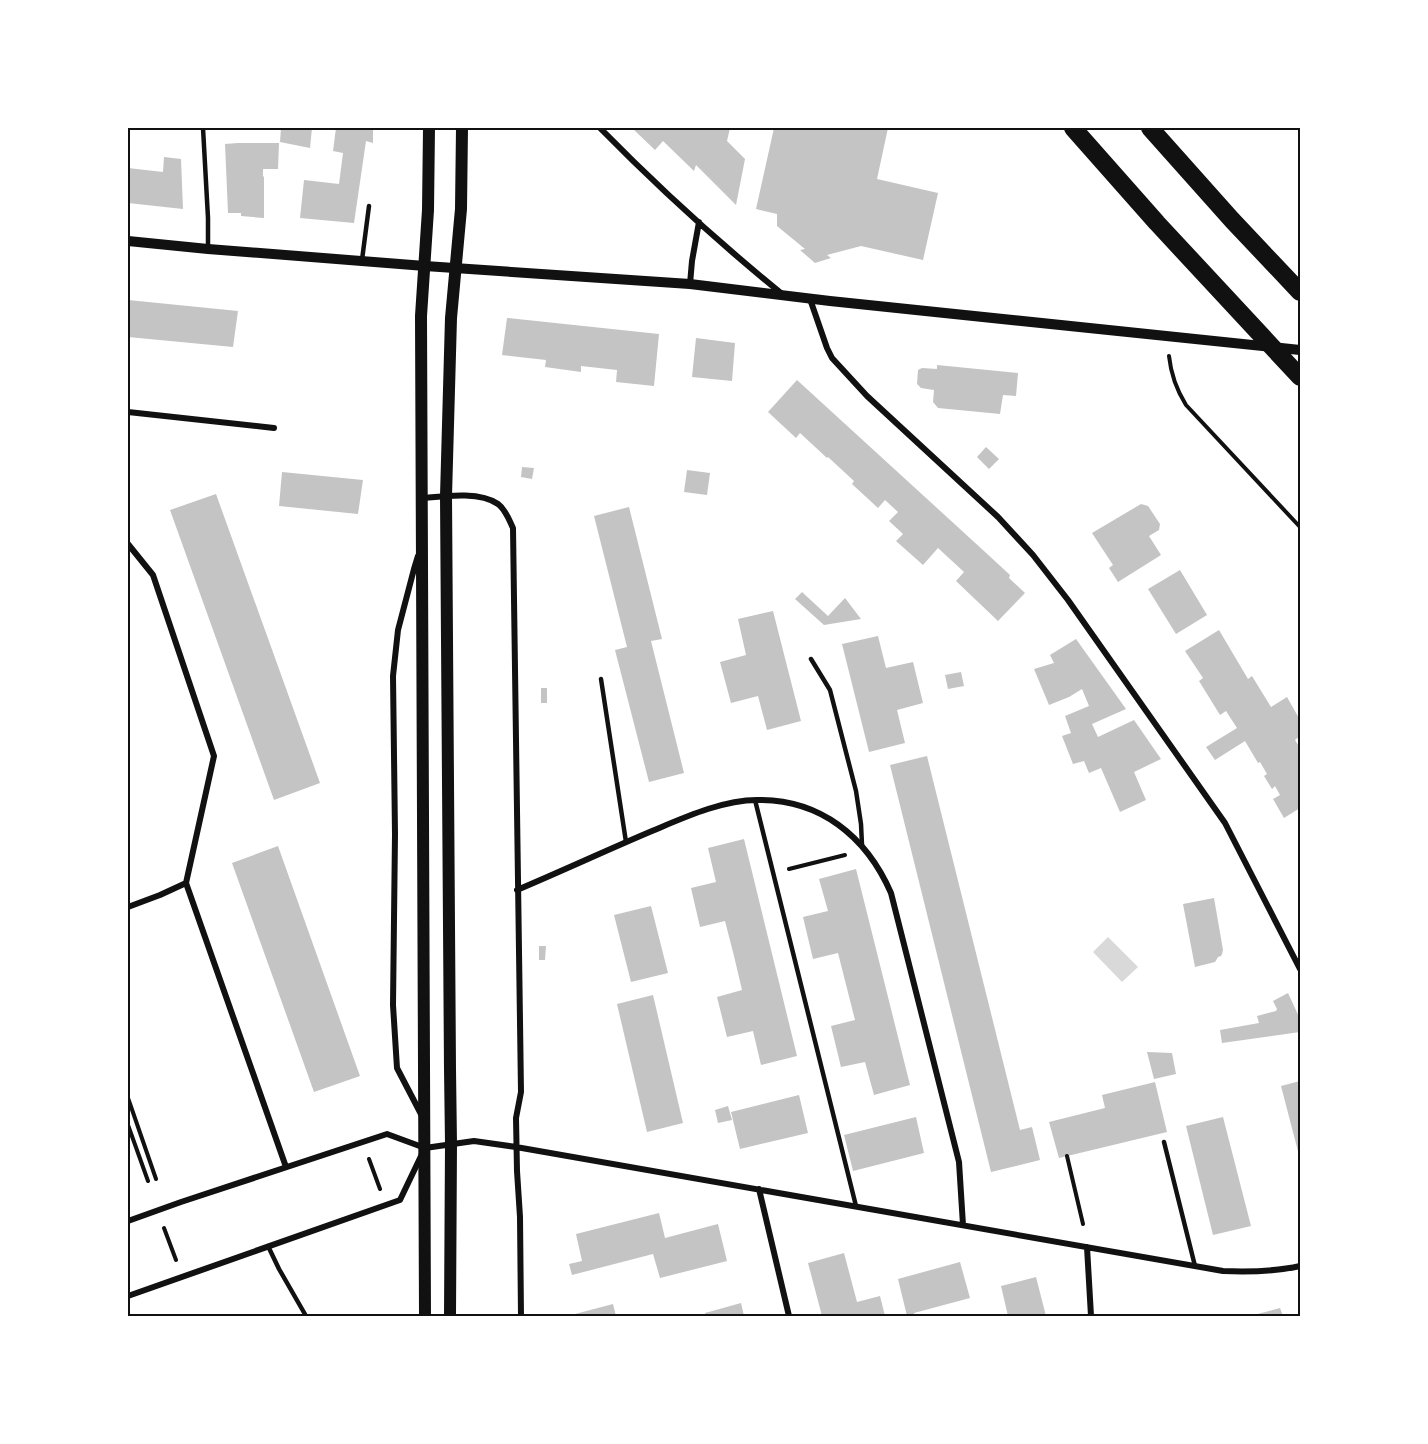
<svg xmlns="http://www.w3.org/2000/svg" width="1428" height="1444" viewBox="0 0 1428 1444" font-family="Rubik,sans-serif">
  <rect width="100%" height="100%" fill="#fff"/>
  <path fill="#d9d9d9" d="M1108,937L1138,967L1122,982L1093,952Z"/>
  <path fill="#c4c4c4" d="M281,128H312L310,148L280,142Z
    M336,128H373V143L366,141L354,223L300,218L304,180L339,184L343,153L333,151Z
    M632,128H730L727,141L745,159L736,205L696,165L694,171L663,141L655,150Z
    M774,128H888L877,179L938,193L923,260L861,246L827,255L831,258L815,263L800,250L805,249L777,226V214L756,209Z
    M238,143H279L278,169H263V176L264,177V218L241,216V213H228L225,144Z
    M164,157L181,159L183,209L128,203V168L163,172Z
    M128,300L238,311L233,347L128,337Z
    M507,318L659,334L654,386L616,382L617,370L581,366V372L545,367L546,360L502,355Z
    M696,338L735,343L732,381L692,377Z
    M937,365L1018,373L1016,396L1003,395L1000,414L938,408L933,402L934,390L921,388L917,384L918,370L922,368L937,369Z
    M797,380L984,551L1010,575L1009,578L1025,593L998,621L956,581L964,572L938,548L923,565L896,541L903,534L889,521L898,512L885,500L878,508L852,484L854,481L828,457L827,458L800,433L796,438L768,412Z
    M986,447L999,459L989,469L977,457Z
    M522,467L534,468L532,479L521,477Z
    M687,470L710,473L707,495L684,492Z
    M282,472L363,480L358,514L279,506Z
    M216,494L320,783L274,800L170,510Z
    M1141,504L1148,506L1160,524L1159,530L1149,536L1161,555L1118,582L1109,568L1113,565L1092,533Z
    M629,507L662,639L651,641L684,773L649,782L615,650L627,647L594,516Z
    M1180,570L1207,615L1176,634L1148,589Z
    M802,592L828,616L845,598L861,619L824,625L795,599Z
    M773,611L801,721L767,730L758,696L731,703L720,662L746,655L738,619Z
    M1219,630L1248,679L1252,676L1271,707L1287,697L1300,720V736L1295,740L1300,748L1299,753L1300,755V808L1284,818L1273,799L1280,795L1275,786L1272,789L1264,776L1267,774L1260,762L1258,763L1245,741L1215,760L1206,747L1237,728L1226,711L1220,715L1199,681L1203,678L1185,651Z
    M878,636L886,668L913,662L923,703L897,710L905,743L869,752L842,644Z
    M1076,639L1126,709L1092,724L1098,737L1134,720L1161,759L1134,772L1146,800L1120,812L1101,768L1089,773L1084,761L1073,764L1062,736L1071,733L1065,716L1089,706L1082,689L1069,697L1049,705L1034,669L1054,663L1050,655Z
    M961,672L964,686L948,689L945,675Z
    M541,688H547V703H541Z
    M927,756L1020,1130L1032,1127L1040,1160L991,1172L890,765Z
    M744,839L797,1056L761,1065L753,1031L727,1037L717,997L742,990L734,956L725,921L700,927L691,888L716,882L708,848Z
    M278,846L360,1076L314,1092L232,863Z
    M856,869L910,1085L874,1095L865,1062L841,1067L831,1026L855,1020L838,953L813,959L803,917L828,911L819,879Z
    M1214,898L1223,950L1222,954L1221,956L1218,957L1215,962L1195,967L1183,904Z
    M651,906L668,973L631,982L614,915Z
    M539,946H546L545,960H539Z
    M1288,993L1300,1019V1032L1222,1043L1220,1030L1259,1023L1257,1016L1276,1011L1277,1009L1273,1001Z
    M653,995L683,1123L647,1132L617,1004Z
    M1147,1052L1172,1053L1176,1074L1154,1079Z
    M1300,1081V1159L1281,1086Z
    M1155,1082L1167,1132L1059,1158L1049,1122L1105,1108L1102,1095Z
    M799,1095L808,1133L740,1149L731,1112Z
    M728,1106L732,1120L718,1123L715,1110Z
    M916,1117L924,1153L853,1171L844,1135Z
    M1223,1117L1251,1226L1213,1235L1186,1126Z
    M659,1213L665,1238L718,1224L727,1261L660,1278L653,1254L572,1275L569,1264L582,1261L576,1234Z
    M844,1253L857,1302L880,1296L885,1316H822L808,1263Z
    M960,1262L970,1298L914,1313L915,1316H907L898,1279Z
    M1036,1277L1046,1316H1008L1001,1286Z
    M741,1303L744,1316H706L705,1313Z
    M613,1304L616,1316H575V1314Z
    M1280,1308L1283,1316H1250Z"/>
  <g fill="none" stroke-linecap="round" stroke-linejoin="round">
    <path stroke="#111" stroke-width="4" d="M1169,356C1171,375 1176,389 1186,405L1300,527
      M789,869L845,855
      M128,1098L156,1179
      M128,1125L148,1181
      M1067,1156L1083,1224
      M369,1159L380,1189
      M164,1228L176,1260"/>
    <path stroke="#111" stroke-width="4.5" d="M203,128L208,218V248
      M362,260L369,206
      M811,659L830,690L856,791L861,824L862,845
      M601,679L626,842
      M755,800L856,1206
      M1164,1142L1195,1266
      M268,1246L279,1269L306,1316"/>
    <path stroke="#111" stroke-width="6" d="M600,128C657,186 717,241 781,293
      M690,284L692,261L699,222
      M810,299L827,348L832,358L867,396L998,517L1033,555L1068,600L1225,823L1300,969
      M128,412L274,428
      M423,498C444,496 480,491 498,504C506,510 509,520 513,528L521,1092L516,1118L517,1171L520,1217L521,1316
      M128,544L153,575L214,756L186,883
      M418,556L414,569L398,630L393,676L395,834L393,1005L397,1068L422,1116
      M517,890C562,871 607,850 652,831C683,818 722,800 757,800C820,799 866,836 891,893L959,1162L963,1225
      M128,907L160,895L186,883L286,1167
      M759,1189L789,1316
      M128,1221L181,1202L387,1134L425,1148L474,1141L516,1147L1223,1271C1249,1272 1274,1272 1300,1266
      M1087,1247L1091,1316
      M128,1296L400,1200L422,1154"/>
    <path stroke="#111" stroke-width="10" d="M128,241L208,249L425,266L690,284L830,301L1300,350"/>
    <path stroke="#111" stroke-width="12" d="M425,1316L421,316L428,210L429,128
      M450,1316L451,1144L450,1069L446,496L451,318L461,209L462,128"/>
    <path stroke="#111" stroke-width="18" d="M1073,128L1157,223L1300,377
      M1150,128L1232,220L1300,292"/>
  </g>
  <rect width="1428" height="1444" fill="none" stroke="#ffffff" stroke-width="258"/>
  <rect x="129" y="129" width="1170" height="1186" fill="none" stroke="#111" stroke-width="2"/>
</svg>
